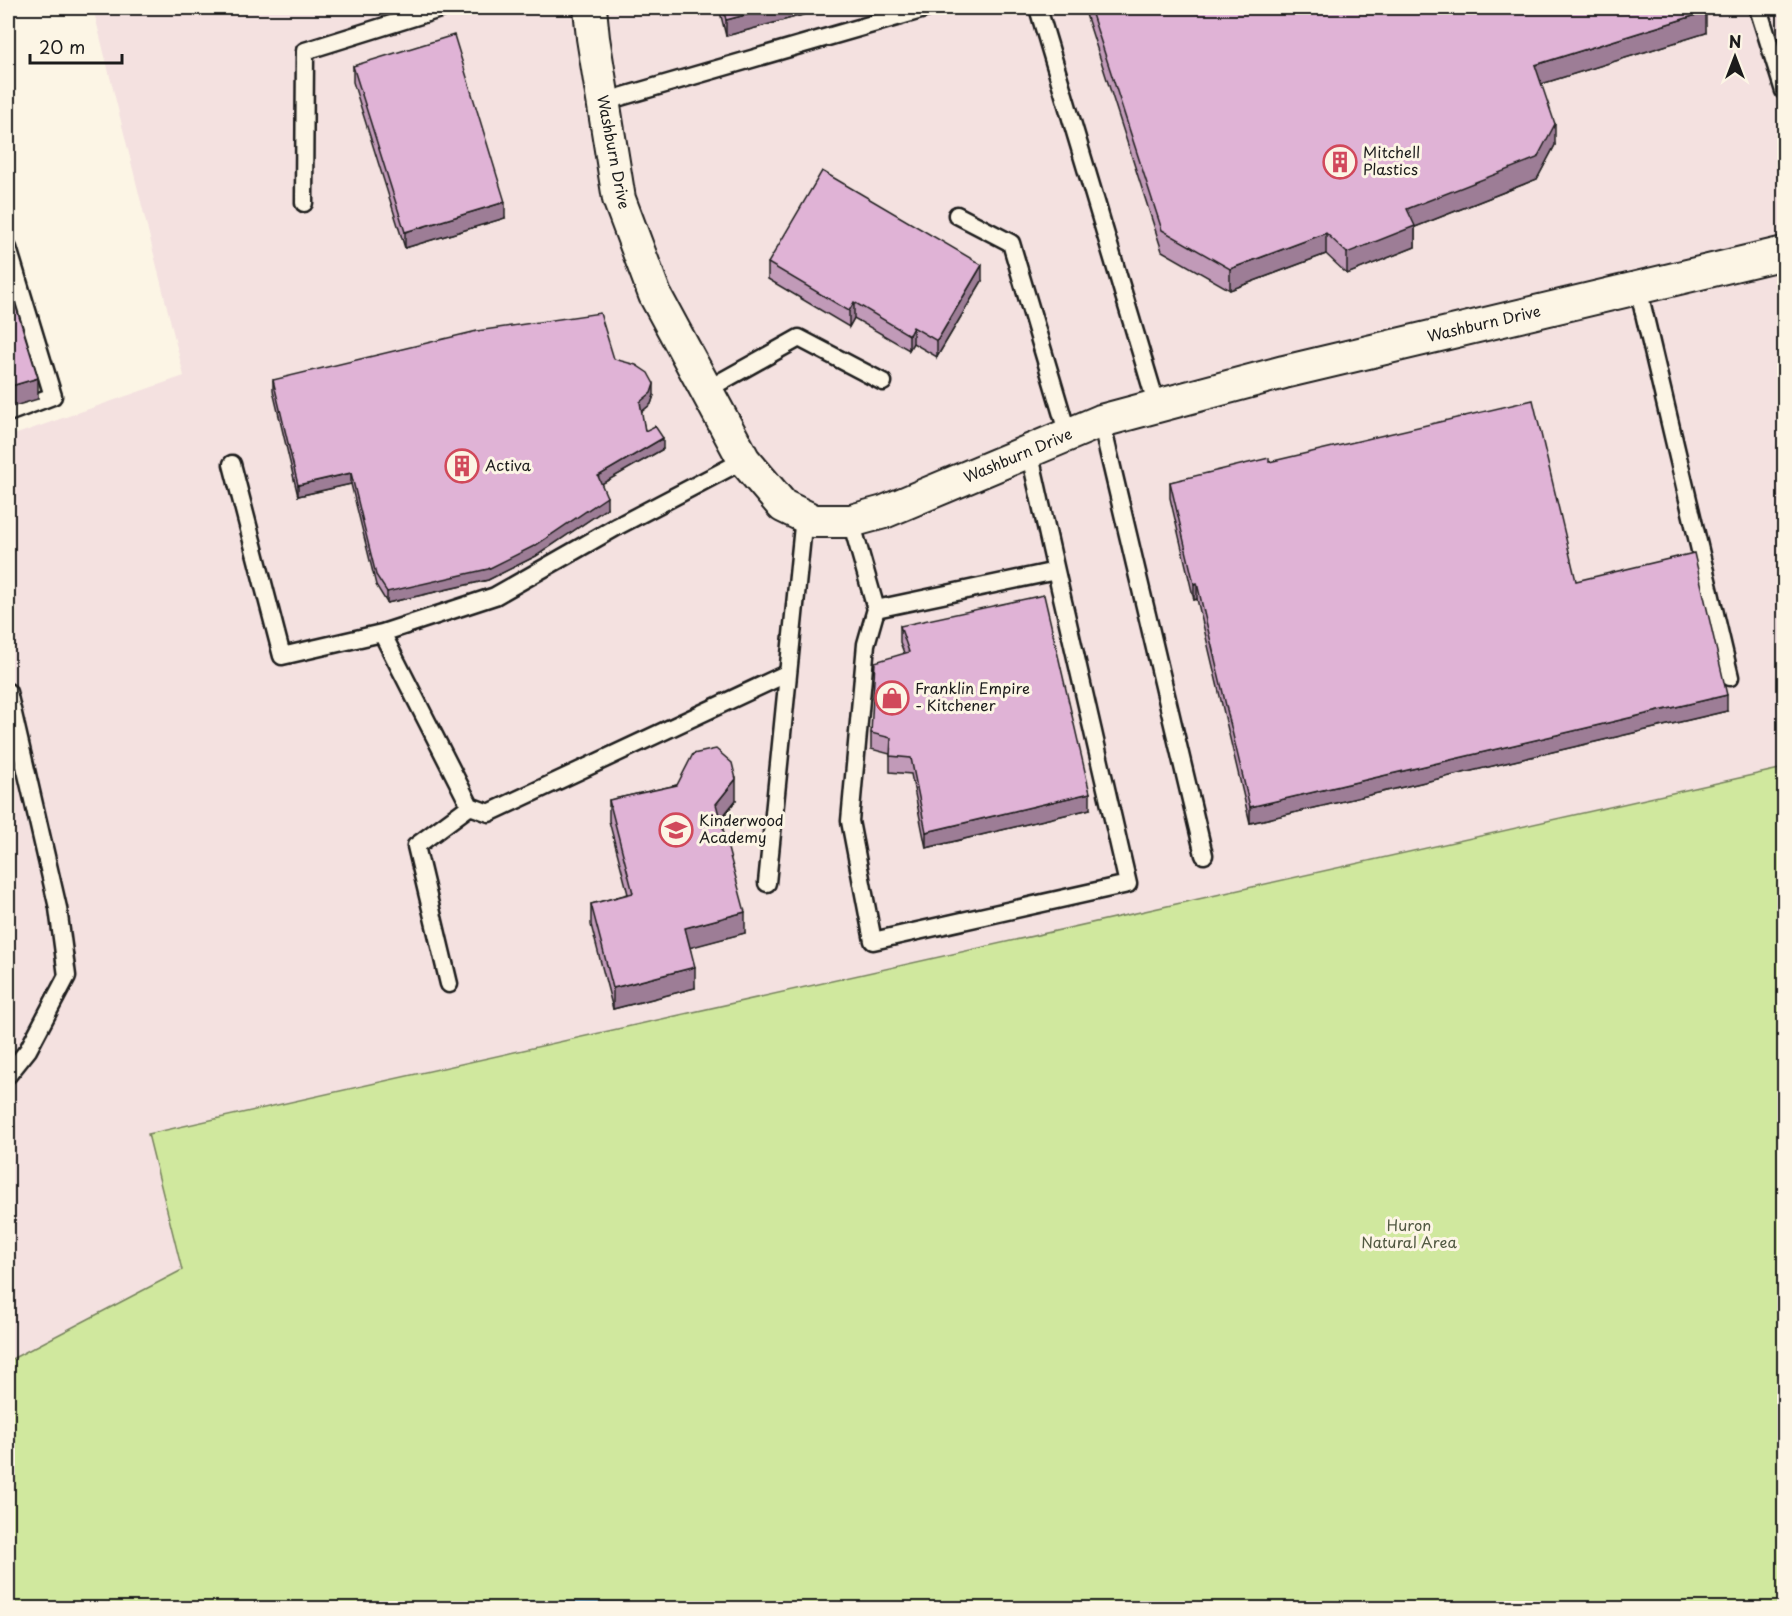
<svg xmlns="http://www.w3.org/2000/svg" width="1792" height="1616" viewBox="0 0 1792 1616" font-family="'Playpen Sans',sans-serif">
  <rect width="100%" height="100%" fill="#fcf5e5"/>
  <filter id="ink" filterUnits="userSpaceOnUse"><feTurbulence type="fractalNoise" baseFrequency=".0167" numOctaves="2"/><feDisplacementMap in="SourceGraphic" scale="12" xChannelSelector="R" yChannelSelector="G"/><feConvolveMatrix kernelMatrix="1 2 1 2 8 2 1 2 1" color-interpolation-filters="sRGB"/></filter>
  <g filter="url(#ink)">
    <path fill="#f4e1e0" d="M93,8H1784V768L360,1087L326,1276L180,1270L8,1361V437L184,376Z"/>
    <path fill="#d0e89e" stroke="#76825d" stroke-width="1.5" d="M1784,768V1608H8V1361L182,1270L148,1134Z"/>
    <path fill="#87c6e7" stroke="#5c8296" stroke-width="1.5" d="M529,1601L679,1603L690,1608H515Z"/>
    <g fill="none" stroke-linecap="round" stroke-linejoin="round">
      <path stroke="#47606d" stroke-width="1.5" d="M528,1608H630"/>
      <g stroke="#1c1c1c" stroke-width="21">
        <path id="lane" d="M1038,8L1157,406
          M1758,8L1784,91
          M603,102L928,8
          M304,203L305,51L443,8
          M957,215L1011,243L1068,435
          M8,248L53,396L8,413
          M1638,288L1730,677
          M706,390L799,338L883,382
          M1101,421L1204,855
          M232,464L282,656L382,633L495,596L618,526L744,460
          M851,521L876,609L1056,571L1029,451
          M876,609L866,644L850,821L873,941L1128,884L1056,571
          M382,633L470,806L489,813L788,673
          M8,692L58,908L67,976L28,1050L8,1075
          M767,883L804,516
          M449,984L416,846L470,806"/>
      </g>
      <g stroke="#1c1c1c" stroke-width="36">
        <path id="street" d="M590,8L593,38L619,199L655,295L744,460L783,506L814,521H851L884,512L1101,421L1284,372L1784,253"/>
      </g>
      <use href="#lane" stroke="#fcf5e5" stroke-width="16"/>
      <use href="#street" stroke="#fcf5e5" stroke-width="32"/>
    </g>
    <path fill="#c19ab8" stroke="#1c1c1c" stroke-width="1.5" d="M719,8H814V12L726,36Z
      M1084,8H1704L1706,33L1541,84L1555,145L1537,179L1415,227V247L1347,274L1326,254L1230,290L1162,251Z
      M353,66L505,218L405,248L353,82Z
      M768,263L982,281L937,357L913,343L909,350L854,318L849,327L768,279Z
      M614,359L654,395L651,404L641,412L645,431L663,449L601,484L607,508L536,556L488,580L387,603L376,585L351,484L298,496L273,391V380Z
      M1269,462L1576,581L1727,711L1250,823L1197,599L1194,600L1170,498V482Z
      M900,626L1090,809L926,848L911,774L890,772V754L871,749V733L904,653L900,642Z
      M677,785L736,800L721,820L745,933L690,947L695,988L613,1009L591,925V904L628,894L609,821V800Z"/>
    <path fill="#9d7d96" stroke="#1c1c1c" stroke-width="1.5" d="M772,8H814V12L726,36V20Z
      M1706,12V33L1535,86V65Z
      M1555,124V145L1537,179L1415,227V247L1347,274V253L1407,209Z
      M505,202V218L405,248V232Z
      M1326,233V254L1230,290V269Z
      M982,265V281L937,357V341Z
      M854,302V318L849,327V311Z
      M913,327V343L909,350V335Z
      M38,378V399L8,408V387Z
      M654,384V395L651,404L640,413V402Z
      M663,438V449L598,486V476Z
      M351,473V484L298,496V485Z
      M607,497V508L536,556L488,580L387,603V592Z
      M1197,583V599L1194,600V584Z
      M1727,695V711L1250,823V807Z
      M736,779V800L716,825V804Z
      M1090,793V809L926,848V832Z
      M745,912V933L685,949V928Z
      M695,967V988L613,1009V988Z"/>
    <path fill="#e0b3d6" stroke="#1c1c1c" stroke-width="1.5" d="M723,8H772L726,20Z
      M1090,8H1704L1706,12L1535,65L1555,124L1537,158L1407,209L1415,226L1347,253L1326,233L1230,269L1162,230Z
      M454,35L505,202L405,232L353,66Z
      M822,171L982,265L937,341L913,327L909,335L854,302L849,311L768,263Z
      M8,281L38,378L8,387Z
      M600,313L614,359L636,365L648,373L654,384L651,393L640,402L645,431L655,426L663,438L598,476L607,497L536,545L488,569L387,592L376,575L351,473L298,485L273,380L477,331Z
      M1533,400L1576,581L1694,553L1727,695L1250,807L1197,583L1194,584L1170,482L1269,458V462Z
      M1044,595L1090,793L926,832L911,758L890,756L891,738L871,733L875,662L909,652L900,626Z
      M716,749L732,763L736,779L716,804L745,912L685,928L695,967L613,988L591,904L633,893L609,800L677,785L693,754Z"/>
  </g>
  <defs>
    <g id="building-ring" transform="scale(1.725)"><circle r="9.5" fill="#fcf5e5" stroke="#d1495b" stroke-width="1.5"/><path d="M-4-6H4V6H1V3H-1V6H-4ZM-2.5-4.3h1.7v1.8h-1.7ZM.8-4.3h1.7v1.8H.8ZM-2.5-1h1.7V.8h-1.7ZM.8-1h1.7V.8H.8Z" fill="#d1495b"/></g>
    <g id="shop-ring" transform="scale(1.725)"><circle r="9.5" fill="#fcf5e5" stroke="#d1495b" stroke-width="1.5"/><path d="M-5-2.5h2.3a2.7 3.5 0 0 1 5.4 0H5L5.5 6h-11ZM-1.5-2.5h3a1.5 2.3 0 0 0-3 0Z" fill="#d1495b"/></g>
    <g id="school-ring" transform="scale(1.725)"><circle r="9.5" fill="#fcf5e5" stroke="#d1495b" stroke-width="1.5"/><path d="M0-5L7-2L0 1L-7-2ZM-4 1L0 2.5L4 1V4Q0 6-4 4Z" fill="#d1495b"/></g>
  </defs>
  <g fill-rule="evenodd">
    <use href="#building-ring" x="1340" y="162"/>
    <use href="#building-ring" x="462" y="466"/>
    <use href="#shop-ring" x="892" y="698"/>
    <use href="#school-ring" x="676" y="830"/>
  </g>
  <g text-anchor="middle" stroke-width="6" stroke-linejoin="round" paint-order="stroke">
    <g font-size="15" fill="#1c1c1c" stroke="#fcf5e5">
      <text transform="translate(613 152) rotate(79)" y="5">Washburn Drive</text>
      <text transform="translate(1484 324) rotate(-13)" y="5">Washburn Drive</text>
      <text transform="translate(1018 456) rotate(-23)" y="5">Washburn Drive</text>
    </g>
    <g font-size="15" fill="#1c1c1c" stroke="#fcf5e5" text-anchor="start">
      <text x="1363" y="158">Mitchell<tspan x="1363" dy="17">Plastics</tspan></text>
      <text x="485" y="471">Activa</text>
      <text x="915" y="694">Franklin Empire<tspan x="915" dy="17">- Kitchener</tspan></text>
      <text x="699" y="826">Kinderwood<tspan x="699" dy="17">Academy</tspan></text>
    </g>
    <g font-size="15" fill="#525943" stroke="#fcf5e5">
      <text x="1409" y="1231">Huron<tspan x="1409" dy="17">Natural Area</tspan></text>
    </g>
  </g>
  <rect width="1792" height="1616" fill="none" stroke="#fcf5e5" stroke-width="30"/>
  <rect x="15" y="15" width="1762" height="1586" fill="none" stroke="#1c1c1c" stroke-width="2" filter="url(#ink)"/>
  <g transform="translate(1735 57)" stroke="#fcf5e5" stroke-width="4.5" paint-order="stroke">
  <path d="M0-4.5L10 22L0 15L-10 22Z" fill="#1c1c1c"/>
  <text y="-9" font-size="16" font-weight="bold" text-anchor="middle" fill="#1c1c1c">N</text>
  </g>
  <path d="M30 54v9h92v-9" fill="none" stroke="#1c1c1c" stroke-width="3"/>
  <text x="39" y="54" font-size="18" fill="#1c1c1c" stroke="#fcf5e5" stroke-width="4.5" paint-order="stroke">20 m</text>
</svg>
